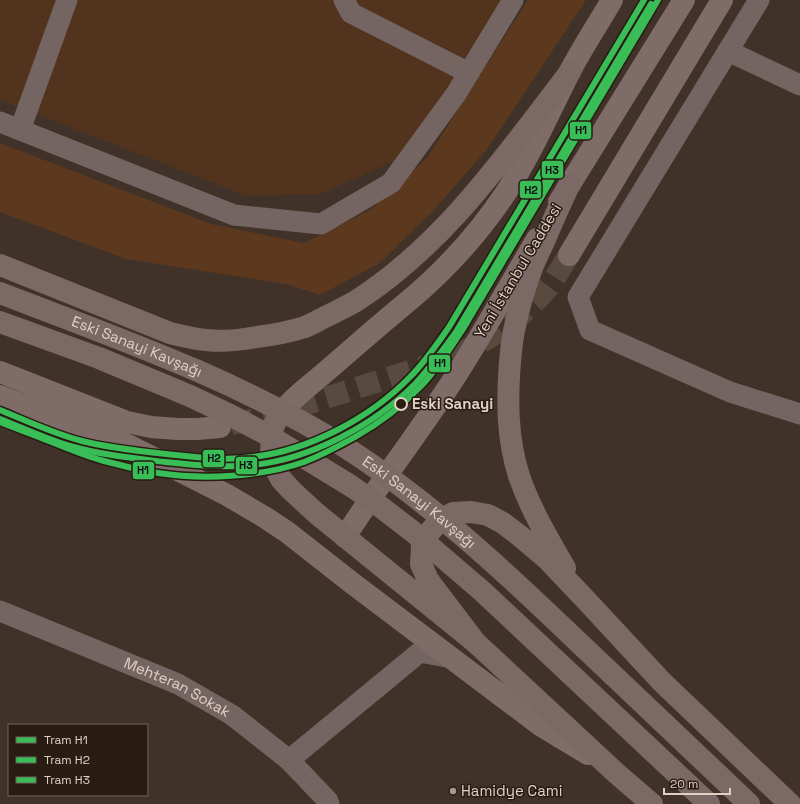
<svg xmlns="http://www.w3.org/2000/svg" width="800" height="804" viewBox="0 0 800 804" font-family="'Space Grotesk',sans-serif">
  <rect width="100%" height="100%" fill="#403228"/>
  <path fill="#52341e" d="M0,0H520L394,161L321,194L247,196L0,100Z"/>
  <path fill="#5c381e" d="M528,0H586L487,149L435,209L380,263L320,295L286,284L126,259L0,212V143L211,224L304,243L372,209L427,158Z"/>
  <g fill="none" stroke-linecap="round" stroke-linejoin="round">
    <path stroke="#584a3f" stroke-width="22" stroke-dasharray="22 11" stroke-linecap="butt" d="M231,424L266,417L444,360C485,343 517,323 547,289C555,279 562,266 569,255"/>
    <g stroke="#746462" stroke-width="21">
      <path d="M344,0L351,13L469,73"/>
      <path d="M759,0L578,297L590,330L730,392L800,414"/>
      <path d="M728,51L800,85"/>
      <path d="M0,122L234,215L321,224L391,183L456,94L513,0"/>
      <path d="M20,130L67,0"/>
      <path id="s1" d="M0,611L178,684L232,715L289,760L328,801L329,804"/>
      <path d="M289,760L420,652L451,658"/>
    </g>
    <path stroke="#7f6b68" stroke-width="22" d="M559,202L684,0
      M569,255L722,0
      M0,372L127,422L151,427L178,429H198L220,427
      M0,396L87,429L130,446L227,495L266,518L287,532L352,583L540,725L588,754
      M275,423C282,406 309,386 323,374C351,350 378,326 406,303C445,271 479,233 507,191C531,154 549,113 569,73C582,48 598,24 612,0
      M345,537C380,482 420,431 455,377C484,332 510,284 537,239"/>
    <path stroke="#7c6864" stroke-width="22" d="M0,265L170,333C182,336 194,339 206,340C223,342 241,340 257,337C273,335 289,332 305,327C310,325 316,322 321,319C333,313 344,308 356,301C445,244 507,154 570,72
      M275,423L272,431L271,454L274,466L281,479L291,490L317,514L475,642L616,773L652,804
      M565,568C548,539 530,508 519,476C507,438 507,401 510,362C511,350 512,338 515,326C519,306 525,287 532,268C536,258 541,248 546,237C553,220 561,203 569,185
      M475,642L428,580L421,564L422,546L429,533L439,521L453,513L471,512L488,515L503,523L520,536L546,558L585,599L662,682L790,804"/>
    <g stroke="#7c6864" stroke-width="22">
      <path id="s2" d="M0,293C117,338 238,380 345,447C429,501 503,570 575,639C633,694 691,749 749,804"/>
      <path d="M0,322L99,358L190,396L230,415L266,434L351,486L373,501L412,531L482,591L709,804"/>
    </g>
    <g stroke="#281c13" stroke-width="9">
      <path id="tram-1" d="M0,422C20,430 39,437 59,445C74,451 89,457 104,461C122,466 140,470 158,473C203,480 261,477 304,462C322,455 339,446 355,437C380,423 403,405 422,385C438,368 450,348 463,329L658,0"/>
    </g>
    <g stroke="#281c13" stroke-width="9">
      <path id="tram-2" d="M0,410C27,421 54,434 82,441C110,448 138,451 166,454C195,457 224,461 253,457C310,450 370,418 410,377C425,362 437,344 449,327L644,0"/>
    </g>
    <g stroke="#281c13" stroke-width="9">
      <path id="tram-3" d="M0,419C23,428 46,439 70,446C101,455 133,458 165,462C194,465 224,468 253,465C311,459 374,425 415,384C430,368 443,350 456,332L651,4"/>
    </g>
    <use href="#tram-1" stroke="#39bd56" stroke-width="6"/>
    <use href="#tram-2" stroke="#39bd56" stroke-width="6"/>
    <use href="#tram-3" stroke="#39bd56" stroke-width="6"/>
  </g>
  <circle fill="#281c13" stroke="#e1cfc4" stroke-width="2" cx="401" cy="404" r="6"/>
  <circle fill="#a9988d" stroke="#281c13" stroke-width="1.5" cx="453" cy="791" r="4"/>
  <g text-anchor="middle" stroke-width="3" stroke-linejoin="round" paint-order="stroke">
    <g font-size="15" fill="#e1cfc4" stroke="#281c13">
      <text transform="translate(518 271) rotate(-59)" y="5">Yeni İstanbul Caddesi</text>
      <text dy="5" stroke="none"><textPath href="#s2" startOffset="147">Eski Sanayi Kavşağı</textPath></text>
      <text dy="5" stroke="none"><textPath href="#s2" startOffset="471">Eski Sanayi Kavşağı</textPath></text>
      <text dy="5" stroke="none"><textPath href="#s1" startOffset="193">Mehteran Sokak</textPath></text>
    </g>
    <g font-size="15" font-weight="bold" fill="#e1cfc4" stroke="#281c13" text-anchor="start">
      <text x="412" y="409">Eski Sanayi</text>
    </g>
    <g font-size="15" fill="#e1cfc4" stroke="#281c13" text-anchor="start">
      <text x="461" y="796">Hamidye Cami</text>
    </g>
  </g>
  <g stroke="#281c13" stroke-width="1.5">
    <rect x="569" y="121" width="23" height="19" rx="4" fill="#39bd56"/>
    <rect x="541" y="160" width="23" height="19" rx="4" fill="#39bd56"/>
    <rect x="519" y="180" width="23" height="19" rx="4" fill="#39bd56"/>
    <rect x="428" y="354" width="23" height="19" rx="4" fill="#39bd56"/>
    <rect x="202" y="449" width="23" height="19" rx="4" fill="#39bd56"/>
    <rect x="235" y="456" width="23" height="19" rx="4" fill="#39bd56"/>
    <rect x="132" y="461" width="23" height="19" rx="4" fill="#39bd56"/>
  </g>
  <g font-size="11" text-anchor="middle" font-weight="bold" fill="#111">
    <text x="581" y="134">H1</text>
    <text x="552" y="174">H3</text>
    <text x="531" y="194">H2</text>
    <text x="440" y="367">H1</text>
    <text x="214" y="462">H2</text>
    <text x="246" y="469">H3</text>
    <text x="143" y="474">H1</text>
  </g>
  <rect x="8" y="724" width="140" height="72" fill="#281c13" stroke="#72645a"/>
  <rect x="16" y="737" width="20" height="6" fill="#39bd56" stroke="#72645a"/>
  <text x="44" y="744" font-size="12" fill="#e1cfc4">Tram H1</text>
  <rect x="16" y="757" width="20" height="6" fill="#39bd56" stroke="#72645a"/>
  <text x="44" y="764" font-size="12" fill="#e1cfc4">Tram H2</text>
  <rect x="16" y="777" width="20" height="6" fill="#39bd56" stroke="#72645a"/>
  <text x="44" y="784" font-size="12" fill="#e1cfc4">Tram H3</text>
  <path d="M664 788v6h66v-6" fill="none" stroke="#e1cfc4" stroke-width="2"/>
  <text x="670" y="788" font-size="12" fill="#e1cfc4" stroke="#281c13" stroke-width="3" paint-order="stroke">20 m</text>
</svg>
